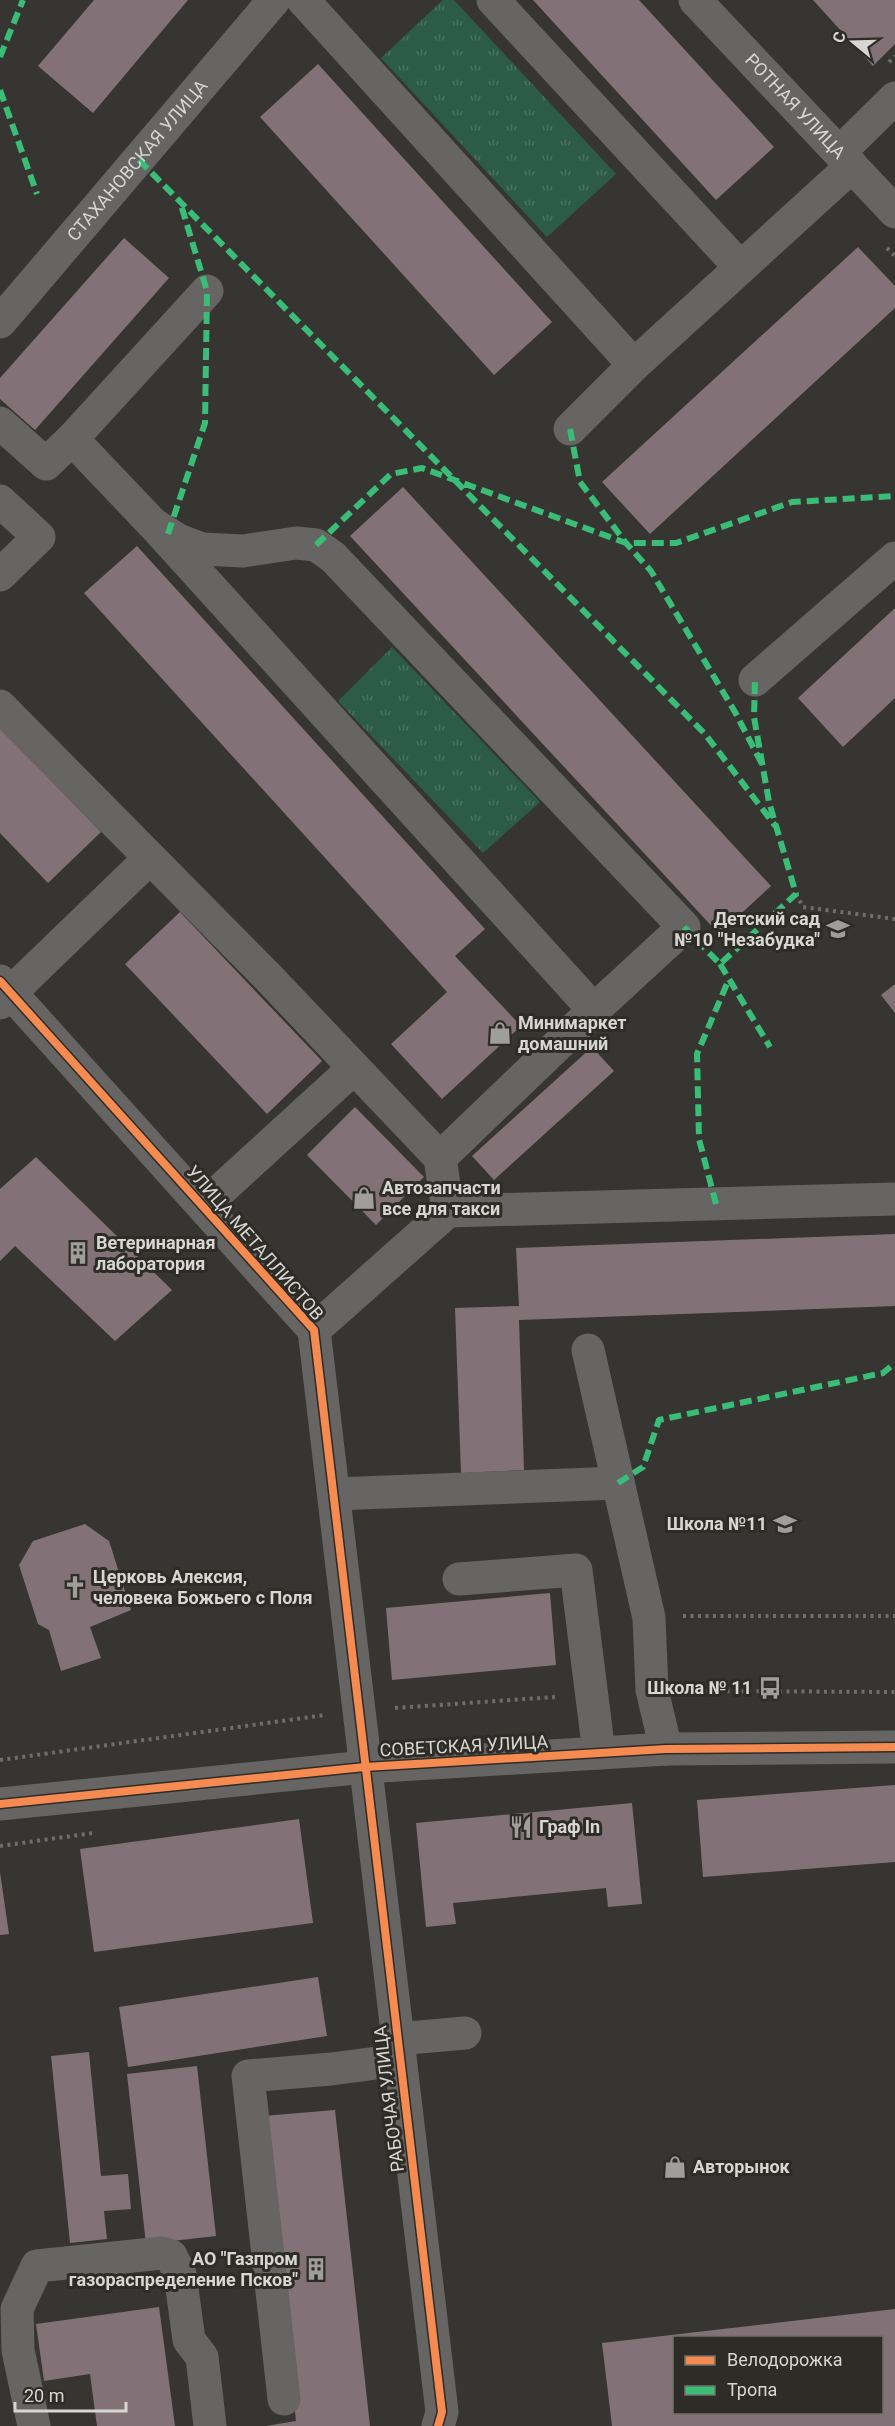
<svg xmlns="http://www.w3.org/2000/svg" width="895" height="2426" viewBox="0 0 895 2426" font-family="Roboto,sans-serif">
  <defs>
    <pattern id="grass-tufts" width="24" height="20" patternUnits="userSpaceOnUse" patternTransform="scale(1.5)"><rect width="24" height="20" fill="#2c5b47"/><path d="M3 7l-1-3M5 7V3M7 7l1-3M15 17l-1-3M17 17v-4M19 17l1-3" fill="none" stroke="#4a7261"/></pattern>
  </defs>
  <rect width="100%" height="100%" fill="#363531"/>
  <path fill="url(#grass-tufts)" d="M443,0H454L616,174L547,237L381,58Z
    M392,647L540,802L483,853L338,701Z"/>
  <path fill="#827278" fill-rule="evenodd" d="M94,0H188L93,113L38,66Z
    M533,0H639L774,147L716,200Z
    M813,0H895V44L873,66Z
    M318,64L552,322L494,375L260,117Z
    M124,238L169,278L35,430L0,399V378Z
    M858,247L895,286V308L650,534L602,482Z
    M403,487L771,886L719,934L350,536Z
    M137,546L485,929L455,956L521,1026L442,1099L391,1044L447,992L84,593Z
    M895,608V698L843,747L798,698Z
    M0,728L101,832L48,883L0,833Z
    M180,912L322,1061L267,1114L125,964Z
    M895,984V1013L881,995Z
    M592,1047L614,1071L494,1180L472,1156Z
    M355,1107L424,1177L376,1225L307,1155Z
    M36,1157L172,1290L115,1341L15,1246L0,1261V1189Z
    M895,1234V1306L519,1320L524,1470L461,1473L455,1308L519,1306L516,1248Z
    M85,1524L109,1541L131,1610L90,1627L101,1658L61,1671L49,1630L38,1624L19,1565L33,1541Z
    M550,1593L556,1665L392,1680L386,1608Z
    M895,1785V1862L703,1877L697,1800Z
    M632,1803L642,1904L608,1907L606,1888L453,1903L456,1924L426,1927L416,1823Z
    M299,1819L313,1923L94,1952L80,1849Z
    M0,1872L9,1934L0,1935Z
    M318,1977L327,2036L128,2067L119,2007Z
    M89,2052L101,2176L128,2174L131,2209L104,2211L107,2239L70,2243L51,2056Z
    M197,2066L216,2236L146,2244L127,2074Z
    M335,2110L370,2426H266L296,2421L263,2116Z
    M159,2307L175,2426H97L90,2374L44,2381L36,2324Z
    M895,2309V2426H612L602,2343ZM674,2338H882V2412H674Z"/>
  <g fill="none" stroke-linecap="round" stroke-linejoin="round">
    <path stroke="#6f6e6d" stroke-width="4" stroke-dasharray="3 4.5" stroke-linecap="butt" d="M889,62L895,56
      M887,248L895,256
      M796,894L803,907L895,919
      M683,1616H895
      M689,1691L895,1692
      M395,1708L555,1697
      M0,1760L325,1715
      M0,1846L93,1833"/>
    <g stroke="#666564" stroke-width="33">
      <path d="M303,0L634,365"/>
      <path d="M493,0L740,267"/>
      <path id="s1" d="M695,0L895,212"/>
      <path d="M840,152L895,98"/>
      <path id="s2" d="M0,322L274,0"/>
      <path d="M0,423L46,464L72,439L207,291"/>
      <path d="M570,429L634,365L852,166"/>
      <path d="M72,439L153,524L594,1010"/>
      <path d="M0,501L39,537L0,575"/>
      <path d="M153,524L178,540L202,549L243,551L296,543L316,545L333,557L684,927L594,1010L440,1158"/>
      <path d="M755,680L895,558"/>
      <path d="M0,706L268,977L440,1158L448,1211"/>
      <path d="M0,981L314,1330L442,2412L438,2426"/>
      <path d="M0,1003L149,859"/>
      <path d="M203,1206L353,1069"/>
      <path d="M314,1330L448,1211L895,1199"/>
      <path d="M588,1350L649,1618L652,1690L666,1749"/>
      <path d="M334,1494L618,1483"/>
      <path d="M459,1579L576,1570L599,1753"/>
      <path d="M0,1804L365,1767L666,1749L895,1747"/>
      <path d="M397,2039L465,2033"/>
      <path d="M284,2399L248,2076L331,2069L400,2060"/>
      <path d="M34,2426L18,2350L17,2309L37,2266L162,2253L171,2256L180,2274L189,2340L202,2357L210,2426"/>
    </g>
    <path stroke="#3abd76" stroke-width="6" stroke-dasharray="12 6" stroke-linecap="butt" d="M0,57L23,0
      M0,90L37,194
      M139,160L705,734L777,828
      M570,429L580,482L626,543L651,571L735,712L762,764
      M168,534L205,423L207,291L181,205
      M316,545L391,474L422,468L626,543H676L792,502L895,496
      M684,927L720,964L796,894L769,802L754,717L755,680
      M720,964L770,1047
      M716,1204L699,1139L697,1054L729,979
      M618,1483L643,1467L659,1420L883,1373L895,1363"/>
    <g stroke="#2d2c26" stroke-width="11">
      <path id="cycleway" d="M0,981L314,1330L442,2412L438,2426
        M0,1804L365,1767L666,1749L895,1747"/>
    </g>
    <use href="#cycleway" stroke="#f68b52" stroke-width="8"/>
  </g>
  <defs>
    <g id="school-bare" transform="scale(1.8)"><path d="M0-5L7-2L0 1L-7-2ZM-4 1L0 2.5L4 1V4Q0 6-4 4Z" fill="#9f9e9a" stroke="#2d2c26" stroke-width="2.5" paint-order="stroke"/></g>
    <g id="shop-bare" transform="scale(1.8)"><path d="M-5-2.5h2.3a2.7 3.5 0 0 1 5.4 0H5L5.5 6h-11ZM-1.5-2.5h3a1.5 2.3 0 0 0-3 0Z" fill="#9f9e9a" stroke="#2d2c26" stroke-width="2.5" paint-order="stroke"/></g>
    <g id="building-bare" transform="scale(1.8)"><path d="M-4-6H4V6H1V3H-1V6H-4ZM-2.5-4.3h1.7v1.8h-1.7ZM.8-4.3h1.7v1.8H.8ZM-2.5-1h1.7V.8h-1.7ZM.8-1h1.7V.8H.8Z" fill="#9f9e9a" stroke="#2d2c26" stroke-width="2.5" paint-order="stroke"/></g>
    <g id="church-bare" transform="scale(1.8)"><path d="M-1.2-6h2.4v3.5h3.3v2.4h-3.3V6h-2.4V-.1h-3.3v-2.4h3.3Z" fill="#9f9e9a" stroke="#2d2c26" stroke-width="2.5" paint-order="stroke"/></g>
    <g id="bus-bare" transform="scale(1.8)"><path d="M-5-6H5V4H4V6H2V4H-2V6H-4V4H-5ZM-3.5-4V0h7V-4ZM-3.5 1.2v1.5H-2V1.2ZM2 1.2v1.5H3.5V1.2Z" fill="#9f9e9a" stroke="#2d2c26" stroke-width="2.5" paint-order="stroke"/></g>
    <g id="restaurant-bare" transform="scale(1.8)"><path d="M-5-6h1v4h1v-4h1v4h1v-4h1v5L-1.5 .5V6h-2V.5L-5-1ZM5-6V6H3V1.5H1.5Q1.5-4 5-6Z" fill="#9f9e9a" stroke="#2d2c26" stroke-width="2.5" paint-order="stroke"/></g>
  </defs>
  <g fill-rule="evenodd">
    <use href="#school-bare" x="838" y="929"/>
    <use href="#shop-bare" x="500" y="1033"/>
    <use href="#shop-bare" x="364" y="1198"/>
    <use href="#building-bare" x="78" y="1253"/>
    <use href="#school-bare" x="785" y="1524"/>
    <use href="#church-bare" x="75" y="1587"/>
    <use href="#bus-bare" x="770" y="1688"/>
    <use href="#restaurant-bare" x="521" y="1827"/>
    <use href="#shop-bare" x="675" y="2167"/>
    <use href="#building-bare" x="316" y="2269"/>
  </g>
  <g text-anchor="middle" stroke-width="6" stroke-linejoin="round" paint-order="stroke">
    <g font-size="18" fill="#d7d6d2" stroke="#2d2c26">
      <text dy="6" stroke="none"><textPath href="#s1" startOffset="146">РОТНАЯ УЛИЦА</textPath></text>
      <text dy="6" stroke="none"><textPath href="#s2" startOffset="212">СТАХАНОВСКАЯ УЛИЦА</textPath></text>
      <text transform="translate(255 1243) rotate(49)" y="6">УЛИЦА МЕТАЛЛИСТОВ</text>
      <text transform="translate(464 1746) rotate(-3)" y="6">СОВЕТСКАЯ УЛИЦА</text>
      <text transform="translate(389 2099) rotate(-97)" y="6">РАБОЧАЯ УЛИЦА</text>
    </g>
    <g font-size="18" font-weight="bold" fill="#d7d6d2" stroke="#2d2c26" text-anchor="start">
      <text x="820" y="925" text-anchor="end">Детский сад<tspan x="820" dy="21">№10 "Незабудка"</tspan></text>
      <text x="518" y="1029">Минимаркет<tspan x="518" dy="21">домашний</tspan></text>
      <text x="382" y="1194">Автозапчасти<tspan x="382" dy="21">все для такси</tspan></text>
      <text x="96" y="1249">Ветеринарная<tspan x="96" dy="21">лаборатория</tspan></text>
      <text x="767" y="1530" text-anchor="end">Школа №11</text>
      <text x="93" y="1583">Церковь Алексия,<tspan x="93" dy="21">человека Божьего с Поля</tspan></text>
      <text x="752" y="1694" text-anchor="end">Школа № 11</text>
      <text x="539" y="1833">Граф In</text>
      <text x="693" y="2173">Авторынок</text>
      <text x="298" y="2265" text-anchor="end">АО "Газпром<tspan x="298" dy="21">газораспределение Псков"</tspan></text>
    </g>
  </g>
  <rect x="673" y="2336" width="210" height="78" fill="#2d2c26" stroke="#71706b" stroke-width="1.5"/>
  <rect x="685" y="2356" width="30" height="9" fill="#f68b52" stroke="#71706b" stroke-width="1.5"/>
  <text x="727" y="2366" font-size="18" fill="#d7d6d2">Велодорожка</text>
  <rect x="685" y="2386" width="30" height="9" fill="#3abd76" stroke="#71706b" stroke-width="1.5"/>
  <text x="727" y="2396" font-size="18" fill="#d7d6d2">Тропа</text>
  <g transform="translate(853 42) rotate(289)" stroke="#2d2c26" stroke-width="4.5" paint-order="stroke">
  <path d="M0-4.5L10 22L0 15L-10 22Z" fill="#d7d6d2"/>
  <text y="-9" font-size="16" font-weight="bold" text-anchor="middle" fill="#d7d6d2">С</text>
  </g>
  <path d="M15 2402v9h111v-9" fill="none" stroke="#d7d6d2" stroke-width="3"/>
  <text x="24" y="2402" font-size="18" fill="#d7d6d2" stroke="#2d2c26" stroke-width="4.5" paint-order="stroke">20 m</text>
</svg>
